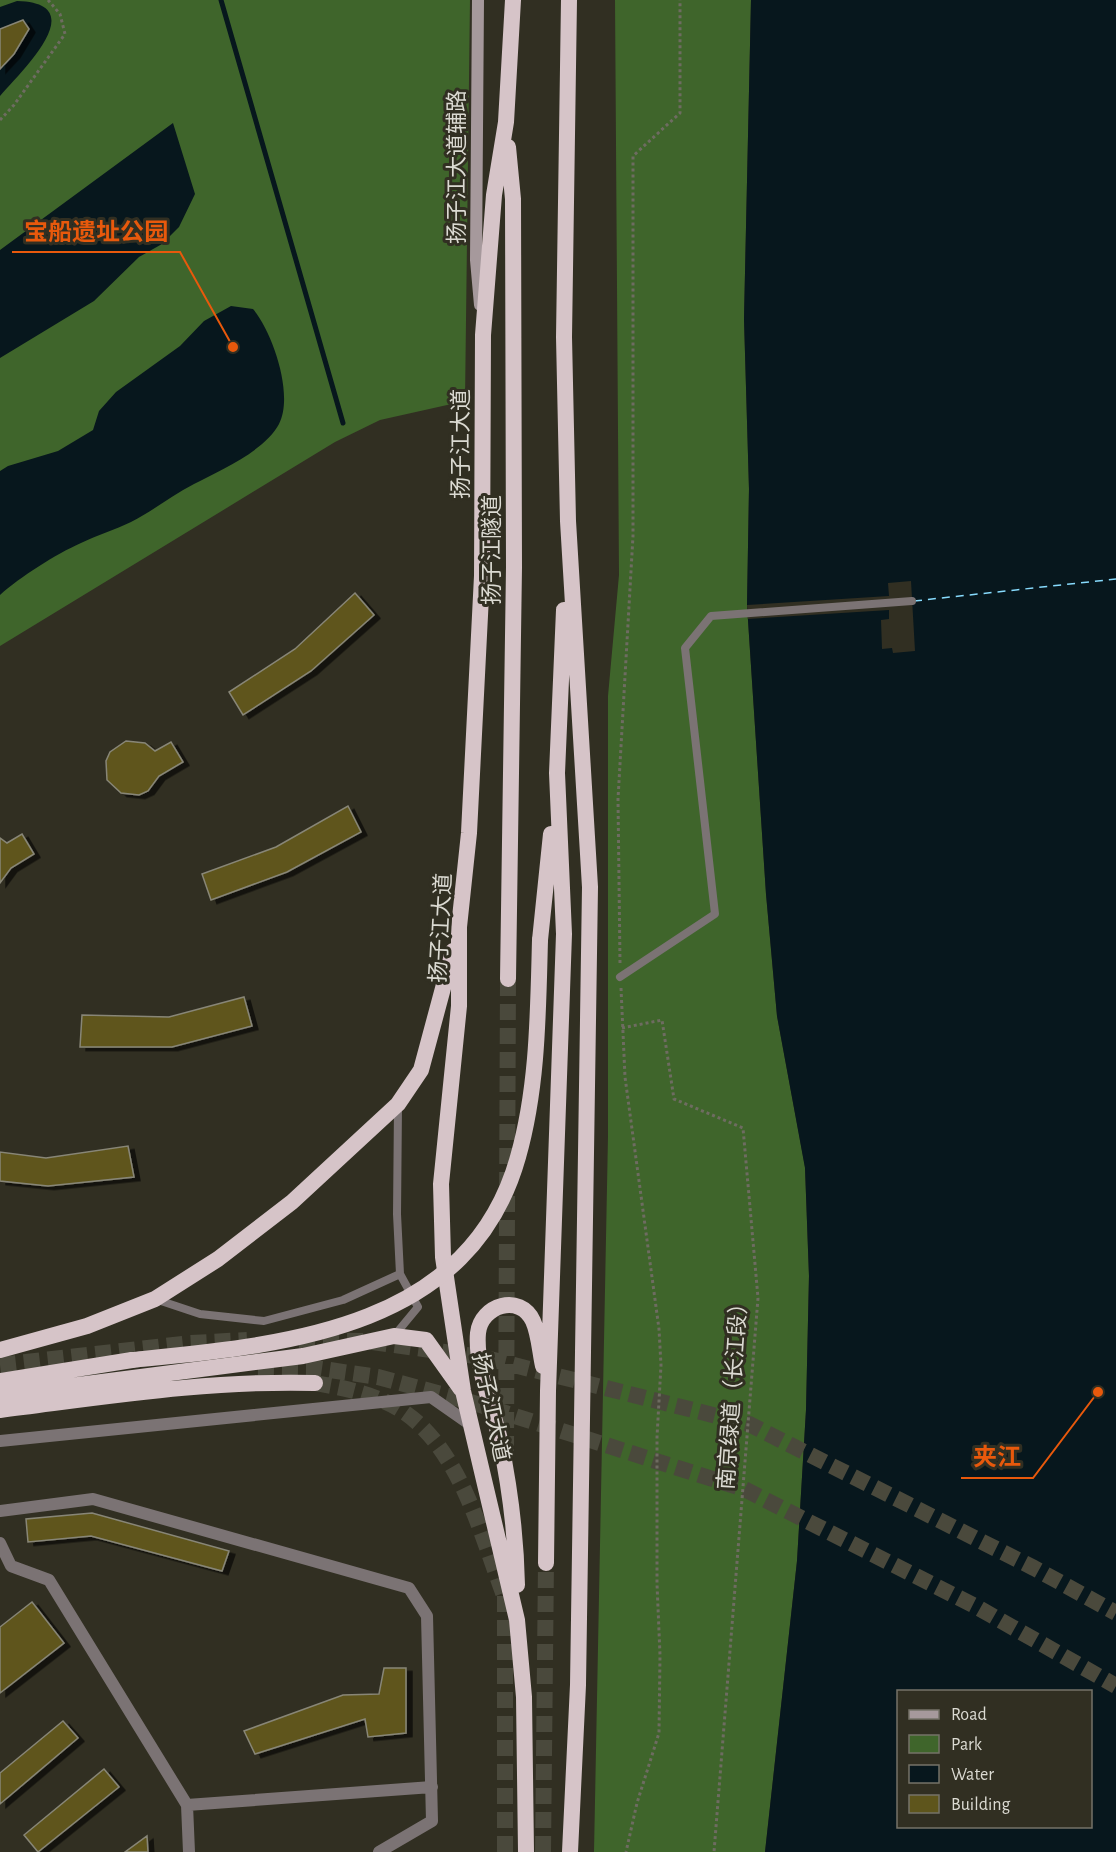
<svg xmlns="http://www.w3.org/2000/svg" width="1116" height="1852" viewBox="0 0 1116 1852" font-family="'Alegreya Sans','Noto Sans SC',sans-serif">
  <defs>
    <filter id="shadow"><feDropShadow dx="6" dy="3.5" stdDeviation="0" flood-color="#0009"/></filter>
  </defs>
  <rect width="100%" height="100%" fill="#312f22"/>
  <path fill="#3f652b" d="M0,0H470L465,401L380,420L335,442L0,646Z
    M615,0H751L744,319L749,489L747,605L766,894L777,1016L805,1167L809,1276L806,1410L797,1561L765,1852H594L608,1136V696L619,575Z"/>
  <path fill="#07171d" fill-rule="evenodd" d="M751,0H1116V1852H765L797,1561L806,1410L809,1276L805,1168L777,1016L766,894L747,605L749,489L744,319ZM898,1692H1090V1826H898Z
    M17,1C94,3 21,72 0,96V69L14,54L29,29L23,20L0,29V7Z
    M173,123L195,194L179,227L162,244L139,257L94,301L0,358V250Z
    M231,306L253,309C273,333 294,395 279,424C265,451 219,471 194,484C172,495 153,511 131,522C115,530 97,535 81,543C56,554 20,577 0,595V471L8,466L58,451L93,430L99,411L116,392L180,346L204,321Z"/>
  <path fill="#312f22" d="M911,581L915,651L893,653L892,648L882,649L881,620L889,619V610L748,619L747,605L889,596L888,583Z"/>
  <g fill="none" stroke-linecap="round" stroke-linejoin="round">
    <path stroke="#07171d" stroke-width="5" d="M221,0L343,423"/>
    <path stroke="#87dbfd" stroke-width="1.5" stroke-dasharray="8 6" stroke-linecap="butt" d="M914,601L1116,579"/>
  </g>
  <path fill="#5e551c" stroke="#888677" stroke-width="1.5" filter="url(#shadow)" d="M23,20L29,29L14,54L0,69V29Z
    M355,593L374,615L311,671L243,715L229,692L295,649Z
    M126,741L145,743L155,751L171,742L183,762L159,776L148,791L139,795L121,793L107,780L106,761L110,752Z
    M348,806L361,832L287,872L211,900L202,874L276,847Z
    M22,834L34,854L11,868L0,883V838L7,843Z
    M244,997L252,1026L172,1047H80L82,1015L169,1017Z
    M128,1146L134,1177L48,1186L0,1181V1152L46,1158Z
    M92,1513L229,1551L222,1571L91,1536L28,1542L26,1519Z
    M32,1602L64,1643L0,1693V1627Z
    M384,1668H406V1733L368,1737L365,1719L255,1754L244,1731L343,1695L379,1694Z
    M63,1721L78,1738L0,1804V1773Z
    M104,1769L119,1787L38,1852L24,1835Z
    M147,1836L148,1852H125Z"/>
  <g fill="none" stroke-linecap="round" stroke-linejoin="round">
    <path stroke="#4a493c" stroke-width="16" stroke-dasharray="16 8" stroke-linecap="butt" d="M299,1340L365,1341L482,1357L749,1424L1034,1568L1116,1613
      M0,1365L190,1343L247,1340
      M258,1367L316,1368L378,1377L471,1402L744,1489L975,1606L1116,1686
      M315,1383C337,1387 360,1391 381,1400C456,1429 479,1530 505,1598
      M506,1452L508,979
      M505,1852V1585
      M543,1852L546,1563"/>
    <path stroke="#6e6c61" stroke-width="3" stroke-dasharray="3 3" stroke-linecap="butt" d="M0,120L14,105L65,34L60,14L48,0
      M620,963L618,799L633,536V156L680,113V0
      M621,988L625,1077L659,1329L661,1365L657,1437V1584L660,1655L659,1733L637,1803L626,1852
      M622,1028L662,1020L674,1099L743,1128L758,1298L714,1852"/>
    <path stroke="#7b7374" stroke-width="8" d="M620,977L715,914L685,648L711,616L912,601
      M398,1106L397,1214L400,1274
      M155,1299L200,1314L264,1321L343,1300L400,1274L418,1307L394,1336"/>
    <path stroke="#7b7374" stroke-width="12" d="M0,1441L431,1397L471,1425
      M0,1511L93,1499L409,1588L427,1616L432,1821L379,1852
      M0,1543L11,1566L49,1580L187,1805L189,1852
      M187,1805L432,1787"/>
    <path stroke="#a6999c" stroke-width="12" d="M478,0L476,260L480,305"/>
    <path stroke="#d6c4c8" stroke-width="16" d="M513,0L506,122L494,195L483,335L482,576L469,833L459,927V1006L441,1184L443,1257L463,1391L517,1620L524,1697L526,1852
      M569,0L564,337L568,521L590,887L578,1685L570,1852
      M508,147L513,199L514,567L508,979
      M540,940L551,834
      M0,1350L87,1326L155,1299L218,1259L292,1202L398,1104L421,1070L453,951
      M0,1381L132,1360
      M0,1395L303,1356L394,1336L426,1340L461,1389
      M0,1410C105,1397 209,1380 315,1383
      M546,1563L548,1391L564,934L557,773L564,610
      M517,1585C516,1537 510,1488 500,1440C493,1409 475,1365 478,1333C481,1305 520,1293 533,1321C539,1334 540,1353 543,1366"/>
    <path stroke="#d6c4c8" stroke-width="16" d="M132,1360C283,1345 469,1331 518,1157C538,1087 538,1012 540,940"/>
  </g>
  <g text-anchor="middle" stroke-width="6" stroke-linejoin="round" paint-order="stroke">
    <g font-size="22" fill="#dbdad2" stroke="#312f22">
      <text transform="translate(456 167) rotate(-90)" y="8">扬子江大道辅路</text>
      <text transform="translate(460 444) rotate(-90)" y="8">扬子江大道</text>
      <text transform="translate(491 550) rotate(-90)" y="8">扬子江隧道</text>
      <text transform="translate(440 928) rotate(-87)" y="8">扬子江大道</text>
      <text transform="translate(732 1391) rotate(-86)" y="8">南京绿道（长江段）</text>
      <text transform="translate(492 1407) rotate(78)" y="8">扬子江大道</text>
    </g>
  </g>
  <path fill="none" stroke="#e8590c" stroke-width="2" d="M233 347L180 252H12M1098 1392L1033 1478H961"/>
  <g fill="#e8590c" stroke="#312f22" stroke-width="2">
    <circle cx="233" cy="347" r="6"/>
    <circle cx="1098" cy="1392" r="6"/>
  </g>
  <g font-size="24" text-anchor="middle" font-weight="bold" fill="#e8590c" stroke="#312f22" stroke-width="6" stroke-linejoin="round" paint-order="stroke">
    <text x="96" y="240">宝船遗址公园</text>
    <text x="997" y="1465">夹江</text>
  </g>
  <rect x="897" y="1690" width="195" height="138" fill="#312f22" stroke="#757368" stroke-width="1.5"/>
  <rect x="909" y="1710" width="30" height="9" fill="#a6999c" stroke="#757368" stroke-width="1.5"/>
  <text x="951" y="1720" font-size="18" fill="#dbdad2">Road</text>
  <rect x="909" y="1735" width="30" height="18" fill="#3f652b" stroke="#757368" stroke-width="1.5"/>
  <text x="951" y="1750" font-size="18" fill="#dbdad2">Park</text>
  <rect x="909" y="1765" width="30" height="18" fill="#07171d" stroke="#757368" stroke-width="1.5"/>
  <text x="951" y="1780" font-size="18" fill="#dbdad2">Water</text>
  <rect x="909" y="1795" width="30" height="18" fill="#5e551c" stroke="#757368" stroke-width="1.5"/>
  <text x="951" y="1810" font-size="18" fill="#dbdad2">Building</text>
</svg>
